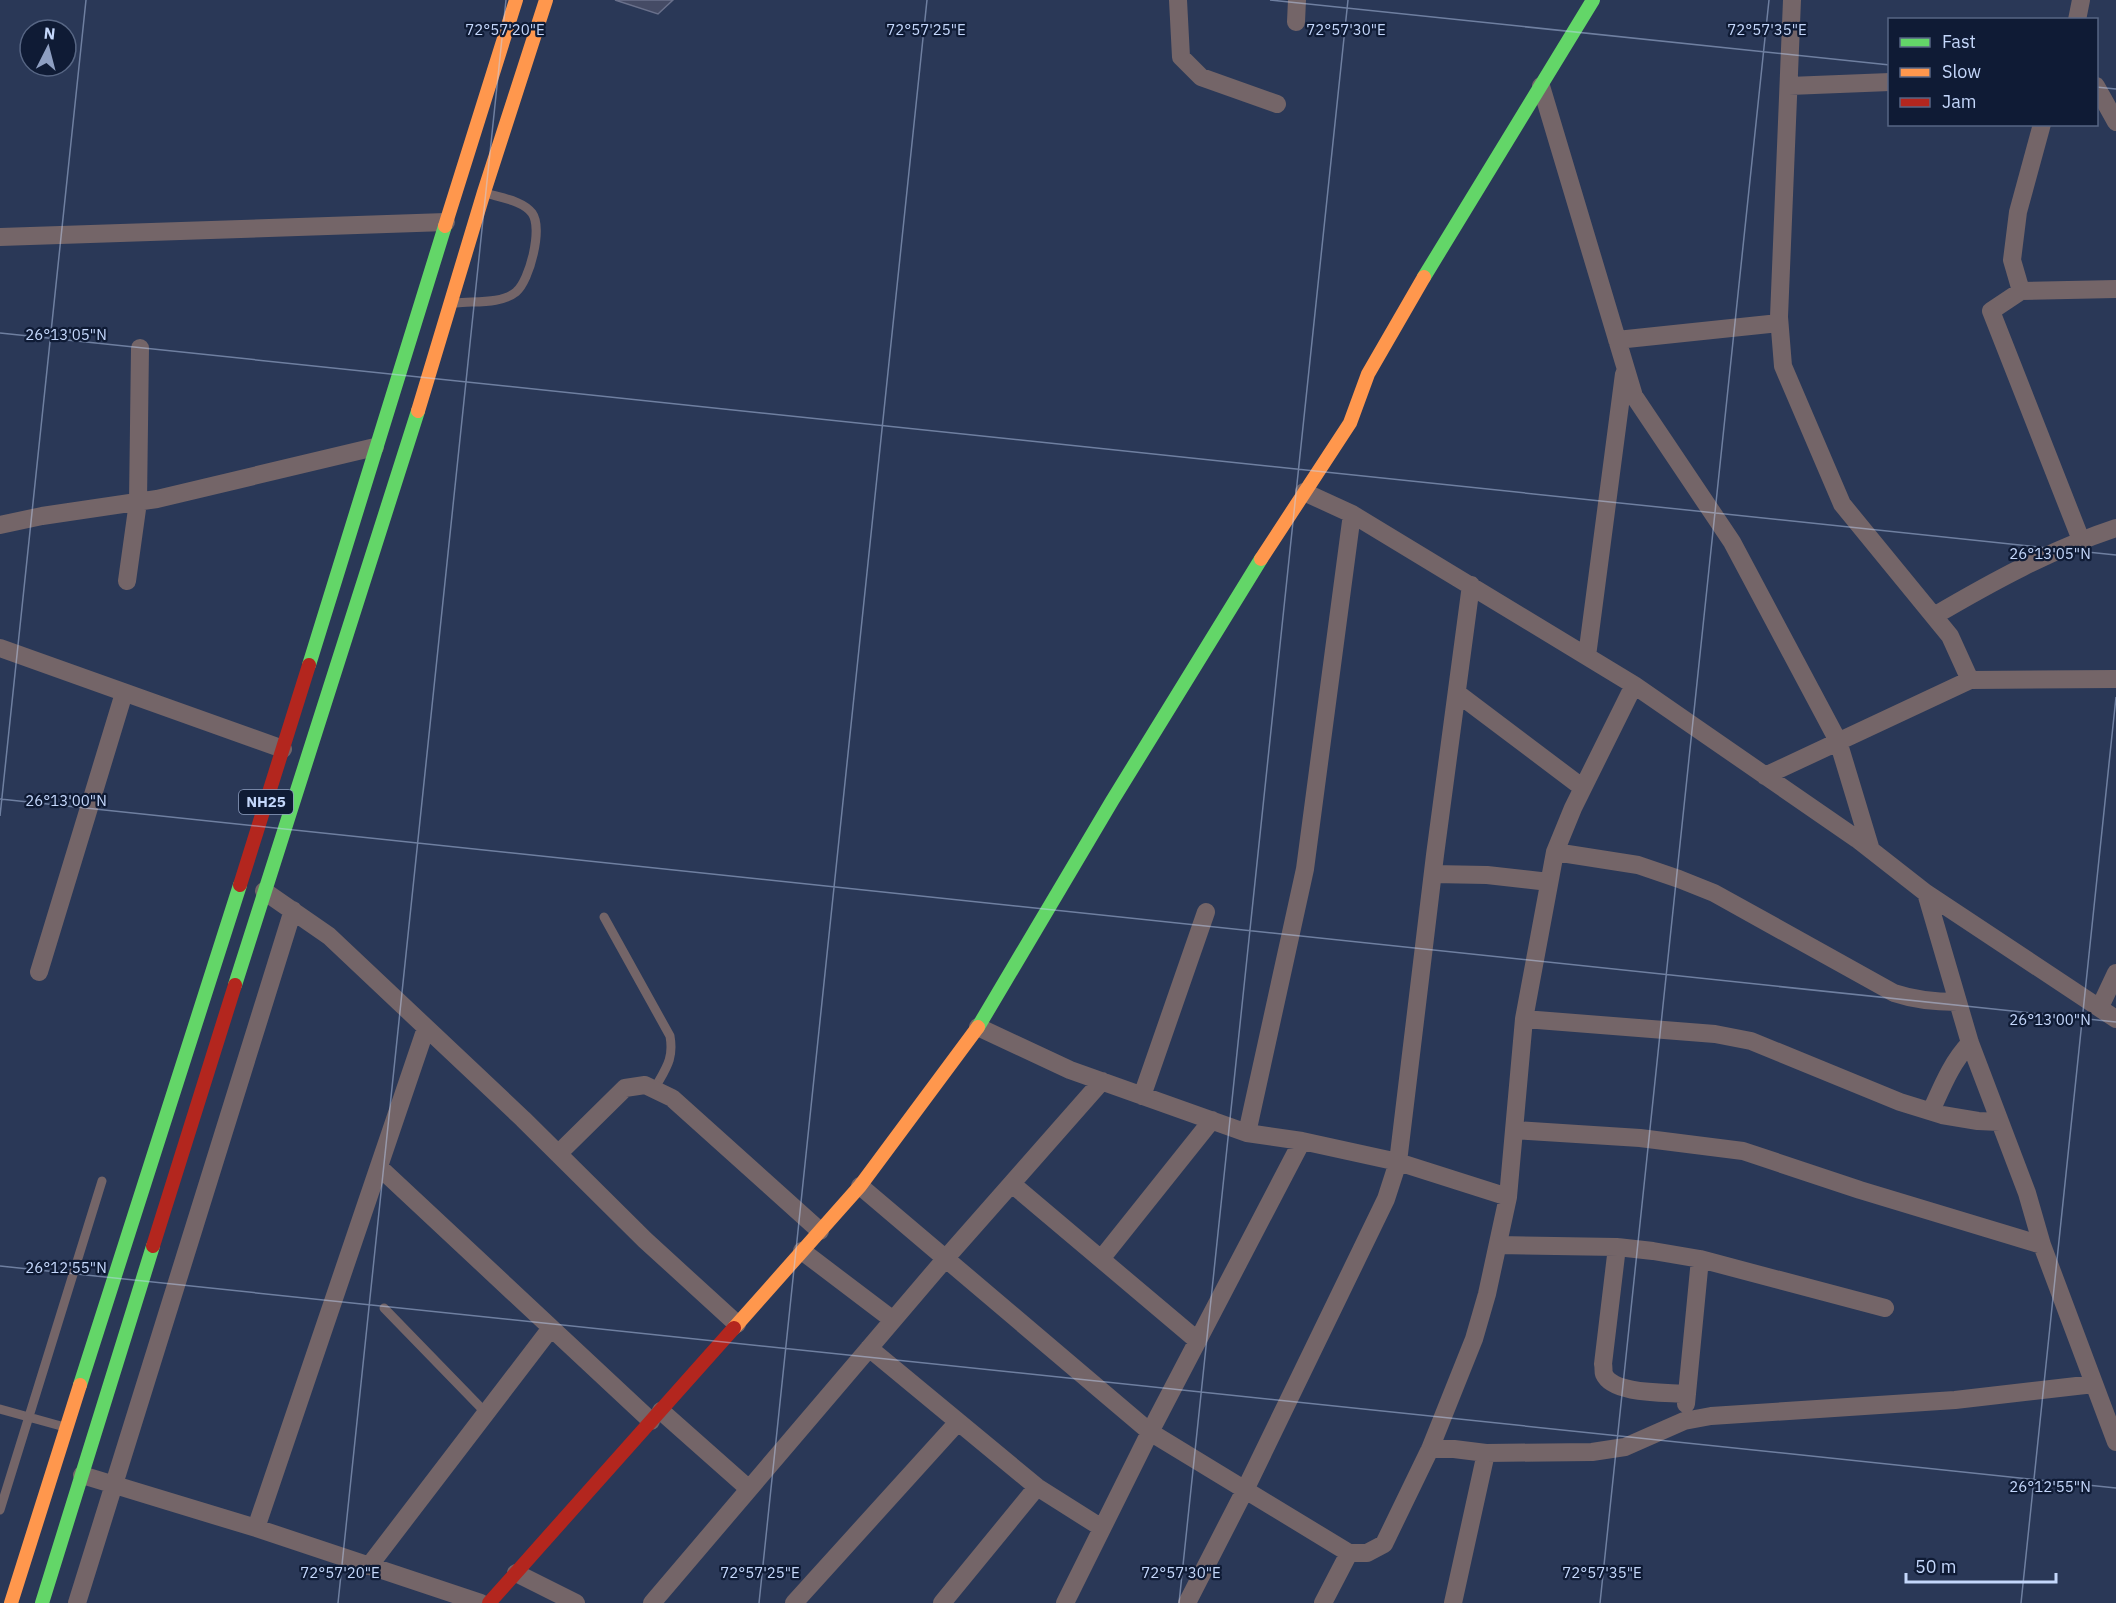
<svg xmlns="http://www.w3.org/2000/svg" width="2116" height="1603" viewBox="0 0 2116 1603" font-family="'IBM Plex Sans',sans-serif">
  <rect width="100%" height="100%" fill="#2a3857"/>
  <path fill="#454b65" stroke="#69708b" stroke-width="1.5" d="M615,0H673L658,14Z"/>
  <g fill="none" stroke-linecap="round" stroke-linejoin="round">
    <path stroke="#746568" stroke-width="9" d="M456,303C475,301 501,304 516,292C530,280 543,228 532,213C523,201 502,198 489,194
      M604,917L670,1036C674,1059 666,1068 655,1088
      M384,1308L486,1413
      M0,1409L61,1426
      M0,1510L102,1181"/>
    <path stroke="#746568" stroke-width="18" d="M1178,0L1181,57L1201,77L1277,104
      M1792,0L1779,317L1783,366L1842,504L1950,636L1970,680
      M2077,20L2081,0
      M1296,22L1297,0
      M1541,86L1634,396L1732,542L1821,709L1838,741L1871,850
      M1789,86L1890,82
      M2096,86L2116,122
      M0,237L446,222
      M2021,291L2012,260L2018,212L2042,124
      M1617,340L1779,323
      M1304,492L1352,514L1634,685L1857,839L1926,893L2116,1019
      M1352,514L1305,869L1247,1133L1302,1141L1398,1162L1508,1197L1524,1019L1555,852L1573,808L1634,685
      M0,525L42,516L157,499L375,447
      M2081,540L1991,311L2021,291L2116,289
      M127,581L138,502L140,348
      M1934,616C1992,582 2052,549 2116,528
      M0,648L283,749
      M1587,656L1624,374
      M1457,693L1583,788
      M1765,776L1970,680L2116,679
      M1555,852L1638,865L1679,879L1714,893L1894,993C1915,1000 1934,1002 1957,1002
      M1433,874L1487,875L1549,882
      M264,891L329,936L523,1119L645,1240L737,1324
      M1926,893L1970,1043L2027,1193L2042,1245L2116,1442
      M39,972L124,693
      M2100,1007L2116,973
      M1524,1019L1715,1034L1751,1041L1900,1102L1942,1115L1978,1121L2000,1122
      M978,1027L1070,1070L1247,1133
      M1142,1096L1206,912
      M1931,1111C1942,1087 1951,1063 1970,1043
      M1514,1130L1640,1138L1743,1151L1860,1190L2042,1245
      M558,1154L625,1088L645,1085L672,1098L820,1231
      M379,1167L651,1421
      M1012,1184L1198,1341
      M860,1186L1150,1432L1302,1141
      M1498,1245L1617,1247L1653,1251L1700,1259L1885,1308
      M1617,1247L1603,1364C1604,1368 1603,1371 1604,1374C1613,1395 1667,1392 1687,1394
      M802,1251L893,1320
      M1101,1259L1212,1120
      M869,1348L1037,1487L1102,1528
      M1686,1404L1700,1259
      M661,1411L749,1489
      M1430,1449H1454L1486,1453L1592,1452L1625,1447L1684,1421L1711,1416L1955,1400L2094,1384
      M82,1475L256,1528L481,1603
      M256,1528L426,1028
      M369,1566L551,1328
      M516,1573L576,1603
      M77,1603L293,910
      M652,1603L946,1258L1102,1081
      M794,1603L958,1422
      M942,1603L1037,1487
      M1065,1603L1150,1432L1349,1553H1367L1384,1544L1430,1449L1474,1339L1487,1294L1508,1197
      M1187,1603L1245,1490L1386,1199L1398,1162L1435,855L1471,585
      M1323,1603L1349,1553
      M1453,1603L1486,1453"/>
    <path stroke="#63d668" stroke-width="14" d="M1424,277L1593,0
      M309,665L445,226
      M235,985L418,411
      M978,1027L1112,801L1261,559
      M80,1385L240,885
      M42,1603L153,1246"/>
    <path stroke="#ff974d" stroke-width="14" d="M445,226L516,0
      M418,411L484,192L546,0
      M1261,559L1350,423L1368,374L1424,277
      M734,1328L860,1186L978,1027
      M11,1603L80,1385"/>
    <path stroke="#b3261e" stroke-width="14" d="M240,885L309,665
      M153,1246L235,985
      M489,1603L734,1328"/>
  </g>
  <path fill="none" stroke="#c4d7fb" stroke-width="1.5" stroke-opacity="0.45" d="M1270,0L1890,65M2096,87L2116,89M0,333L2116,555M0,799L2116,1022M0,816L86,0M0,1266L2116,1488M338,1603L506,0M759,1603L927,0M1179,1603L1348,0M1600,1603L1769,0M2021,1603L2116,697"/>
  <g text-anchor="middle" stroke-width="4.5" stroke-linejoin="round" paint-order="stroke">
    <rect fill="#0f1b35" stroke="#8e9fc0" stroke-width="1.5" x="239" y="790" width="54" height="24" rx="4.5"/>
    <g font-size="15" font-weight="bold" fill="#c4d7fb">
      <text x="266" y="807">NH25</text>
    </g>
  </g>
  <g font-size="15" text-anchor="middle" fill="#c4d7fb" stroke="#0f1b35" stroke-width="4.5" stroke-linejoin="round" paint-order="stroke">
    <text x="505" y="35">72°57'20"E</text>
    <text x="926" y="35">72°57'25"E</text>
    <text x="1346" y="35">72°57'30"E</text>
    <text x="1767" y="35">72°57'35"E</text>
    <text x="66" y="340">26°13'05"N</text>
    <text x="2050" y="559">26°13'05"N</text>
    <text x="66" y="806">26°13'00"N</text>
    <text x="2050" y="1025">26°13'00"N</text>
    <text x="66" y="1273">26°12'55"N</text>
    <text x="2050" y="1492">26°12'55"N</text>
    <text x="340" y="1578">72°57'20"E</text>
    <text x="760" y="1578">72°57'25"E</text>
    <text x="1181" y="1578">72°57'30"E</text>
    <text x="1602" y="1578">72°57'35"E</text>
  </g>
  <rect x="1888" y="18" width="210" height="108" fill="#0f1b35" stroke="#576684" stroke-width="1.5"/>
  <rect x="1900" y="38" width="30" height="9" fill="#63d668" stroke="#576684" stroke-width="1.5"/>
  <text x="1942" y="48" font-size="18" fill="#c4d7fb">Fast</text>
  <rect x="1900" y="68" width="30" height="9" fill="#ff974d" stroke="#576684" stroke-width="1.5"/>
  <text x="1942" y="78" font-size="18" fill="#c4d7fb">Slow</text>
  <rect x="1900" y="98" width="30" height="9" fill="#b3261e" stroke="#576684" stroke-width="1.5"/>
  <text x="1942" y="108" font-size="18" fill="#c4d7fb">Jam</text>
  <g transform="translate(48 48) rotate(6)"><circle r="28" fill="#0f1b35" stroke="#576684" stroke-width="1.5"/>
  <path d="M0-4.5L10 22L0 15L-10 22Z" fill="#8e9fc2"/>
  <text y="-9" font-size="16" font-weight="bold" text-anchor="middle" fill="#c4d7fb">N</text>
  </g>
  <path d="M1906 1573v9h150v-9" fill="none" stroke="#c4d7fb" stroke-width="3"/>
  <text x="1915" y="1573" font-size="18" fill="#c4d7fb" stroke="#0f1b35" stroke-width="4.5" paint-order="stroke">50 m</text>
</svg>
